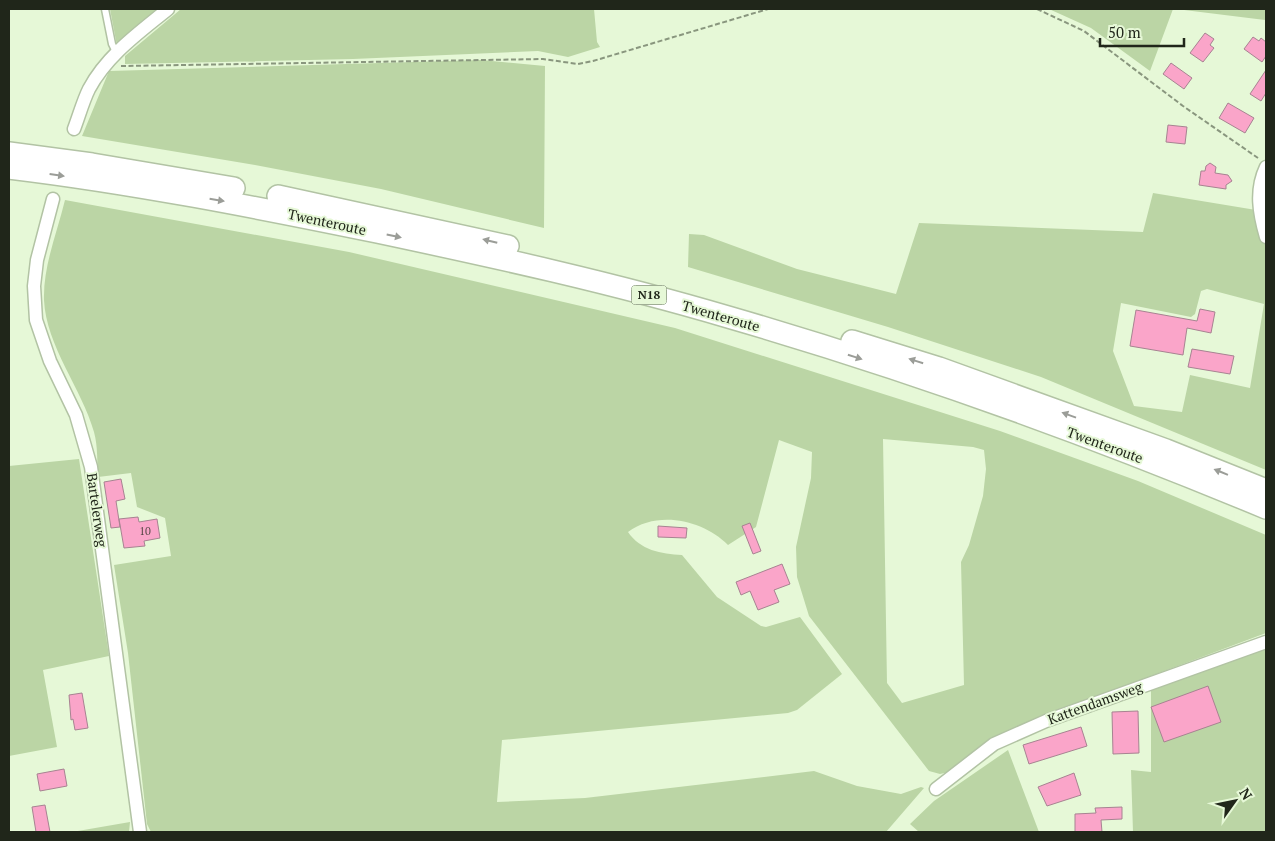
<svg xmlns="http://www.w3.org/2000/svg" width="1275" height="841" viewBox="0 0 1275 841" font-family="'PT Serif',serif">
  <rect width="100%" height="100%" fill="#e6f8d7"/>
  <path fill="#bbd5a5" fill-rule="evenodd" d="M110,9H162L117,46Z
    M181,9H594L597,42L600,47L568,57L538,51L353,59L125,64V56Z
    M1049,9H1173L1150,71L1091,28Z
    M1176,9H1265V20Z
    M481,60L545,66L544,228L381,189L255,165L82,136L109,71Z
    M1153,193L1256,210L1266,240V470L1041,377L888,327L688,267L689,234L704,235L797,269L896,294L919,223L1143,232ZM1207,289L1264,304L1250,388L1190,375L1182,412L1134,406L1113,351L1121,303L1191,317L1195,314L1201,291Z
    M65,200L349,252L675,328L1000,431L1138,481L1266,535V633L1044,716L949,772L940,774L929,771L809,616L797,577L796,547L811,478L812,452L779,440L756,527L728,545C703,520 658,510 628,532C640,550 661,554 682,555L717,597L761,626L766,627L800,617L842,674L797,710L788,713L502,740L497,802L585,798L814,771L857,786L901,794L921,787L924,788L886,832H151L147,824L128,653L114,565L171,556L165,518L137,507L131,473L98,477C97,463 98,446 94,432C82,389 46,346 44,300C43,266 57,233 65,200ZM883,439L973,447L984,450L986,469L983,496L969,545L961,562L964,685L902,703L887,683Z
    M79,459L109,656L43,670L57,747L9,756V466Z
    M1266,646V832H1133L1131,770L1151,772V690Z
    M1008,750L1039,832H919L910,824L934,801Z
    M130,822L129,832H72Z"/>
  <path fill="#faa5c9" stroke="#a78391" d="M1205,33L1214,39L1210,45L1214,48L1203,62L1190,53Z
    M1253,37L1259,41L1261,38L1266,42V56L1262,62L1244,49Z
    M1171,63L1192,78L1184,89L1163,74Z
    M1266,70V93L1261,101L1250,94Z
    M1228,103L1254,118L1245,133L1219,118Z
    M1168,125L1187,127L1185,144L1166,142Z
    M1210,163L1216,167L1215,173L1228,175L1232,181L1226,185V189L1199,185L1201,171H1205L1206,166Z
    M1200,309L1215,312L1211,333L1187,328L1183,355L1130,346L1136,310L1197,321Z
    M1192,349L1234,356L1230,374L1188,367Z
    M121,479L125,499L116,501L120,527L111,528L104,482Z
    M138,517L139,522L157,519L160,538L144,541L145,546L124,548L119,519Z
    M750,523L761,551L753,554L742,526Z
    M658,526L687,528L686,538L658,537Z
    M782,564L790,584L774,590L779,602L758,610L750,591L741,595L736,582Z
    M1208,686L1221,722L1164,742L1151,707Z
    M82,693L88,728L75,730L73,719L71,720L69,695Z
    M1138,711L1139,753L1113,754L1112,712Z
    M1081,727L1087,746L1029,764L1023,745Z
    M64,769L67,786L40,791L37,774Z
    M1074,773L1081,795L1047,806L1038,787Z
    M45,805L50,832H36L32,807Z
    M1122,807V819L1101,820L1102,832H1075V814L1096,813L1095,808Z"/>
  <g fill="none" stroke-linecap="round" stroke-linejoin="round">
    <g stroke="#b2c3a4" stroke-width="9">
      <path id="service" d="M105,9L112,44L116,52"/>
    </g>
    <g stroke="#b2c3a4" stroke-width="15">
      <path id="minor" d="M74,129C79,116 83,101 89,89C107,55 140,32 168,9
        M1266,167C1255,190 1259,213 1266,237
        M53,199L37,260L34,286L36,320L50,361L76,415L91,467L140,832
        M936,789L994,744L1046,721L1266,642"/>
    </g>
    <g stroke="#b2c3a4" stroke-width="24">
      <path id="trunk" d="M9,153L92,164L234,188
        M9,168C133,183 255,207 377,232C495,257 613,283 728,317C911,370 1091,435 1266,508
        M278,196L508,246
        M852,341L939,368L1166,450L1266,490"/>
    </g>
    <path stroke="#89967e" stroke-width="2" stroke-dasharray="5 2.5" stroke-linecap="butt" d="M1037,9L1084,31L1183,106L1258,158
      M121,66L543,59L578,64L593,61L768,9"/>
    <use href="#service" stroke="#fff" stroke-width="6"/>
    <use href="#minor" stroke="#fff" stroke-width="12"/>
    <use href="#trunk" stroke="#fff" stroke-width="21"/>
  </g>
  <defs><path id="oneway-solid" d="M-6-.8H1V-3.2L6.5 0L1 3.2V.8H-6Z" transform="scale(1.25)"/></defs>
  <g fill="#9b9d98">
    <use href="#oneway-solid" transform="translate(57 175) rotate(8)"/>
    <use href="#oneway-solid" transform="translate(217 200) rotate(9)"/>
    <use href="#oneway-solid" transform="translate(394 236) rotate(12)"/>
    <use href="#oneway-solid" transform="translate(490 241) rotate(-166)"/>
    <use href="#oneway-solid" transform="translate(855 357) rotate(18)"/>
    <use href="#oneway-solid" transform="translate(916 361) rotate(-163)"/>
    <use href="#oneway-solid" transform="translate(1069 415) rotate(-160)"/>
    <use href="#oneway-solid" transform="translate(1221 472) rotate(-158)"/>
  </g>
  <g text-anchor="middle" stroke-width="4" stroke-linejoin="round" paint-order="stroke">
    <g font-size="11" fill="#564646">
      <text x="145" y="535">10</text>
    </g>
    <rect fill="#e6f8d7" stroke="#5b6553" stroke-width="1" x="631.5" y="285.5" width="35" height="19" rx="4"/>
    <g font-size="12" font-weight="bold" fill="#20261a">
      <text x="649" y="299">N18</text>
    </g>
    <g font-size="14" fill="#20261a" stroke="#e6f8d7">
      <text transform="translate(327 222) rotate(12)" y="5">Twenteroute</text>
      <text transform="translate(721 316) rotate(16)" y="5">Twenteroute</text>
      <text transform="translate(1105 445) rotate(20)" y="5">Twenteroute</text>
      <text transform="translate(97 510) rotate(82)" y="5">Bartelerweg</text>
      <text transform="translate(1095 703) rotate(-20)" y="5">Kattendamsweg</text>
    </g>
  </g>
  <rect width="1275" height="841" fill="none" stroke="#20261a" stroke-width="20"/>
  <g transform="translate(1235 801) rotate(57)" stroke="#e6f8d7" stroke-width="4" paint-order="stroke">
  <path d="M0-4L9 19L0 12L-9 19Z" fill="#20261a"/>
  <text y="-8" font-size="14" font-weight="bold" text-anchor="middle" fill="#20261a">N</text>
  </g>
  <path d="M1100 38v8h84v-8" fill="none" stroke="#20261a" stroke-width="2.5"/>
  <text x="1108" y="38" font-size="15" fill="#20261a" stroke="#e6f8d7" stroke-width="4" paint-order="stroke">50 m</text>
</svg>
